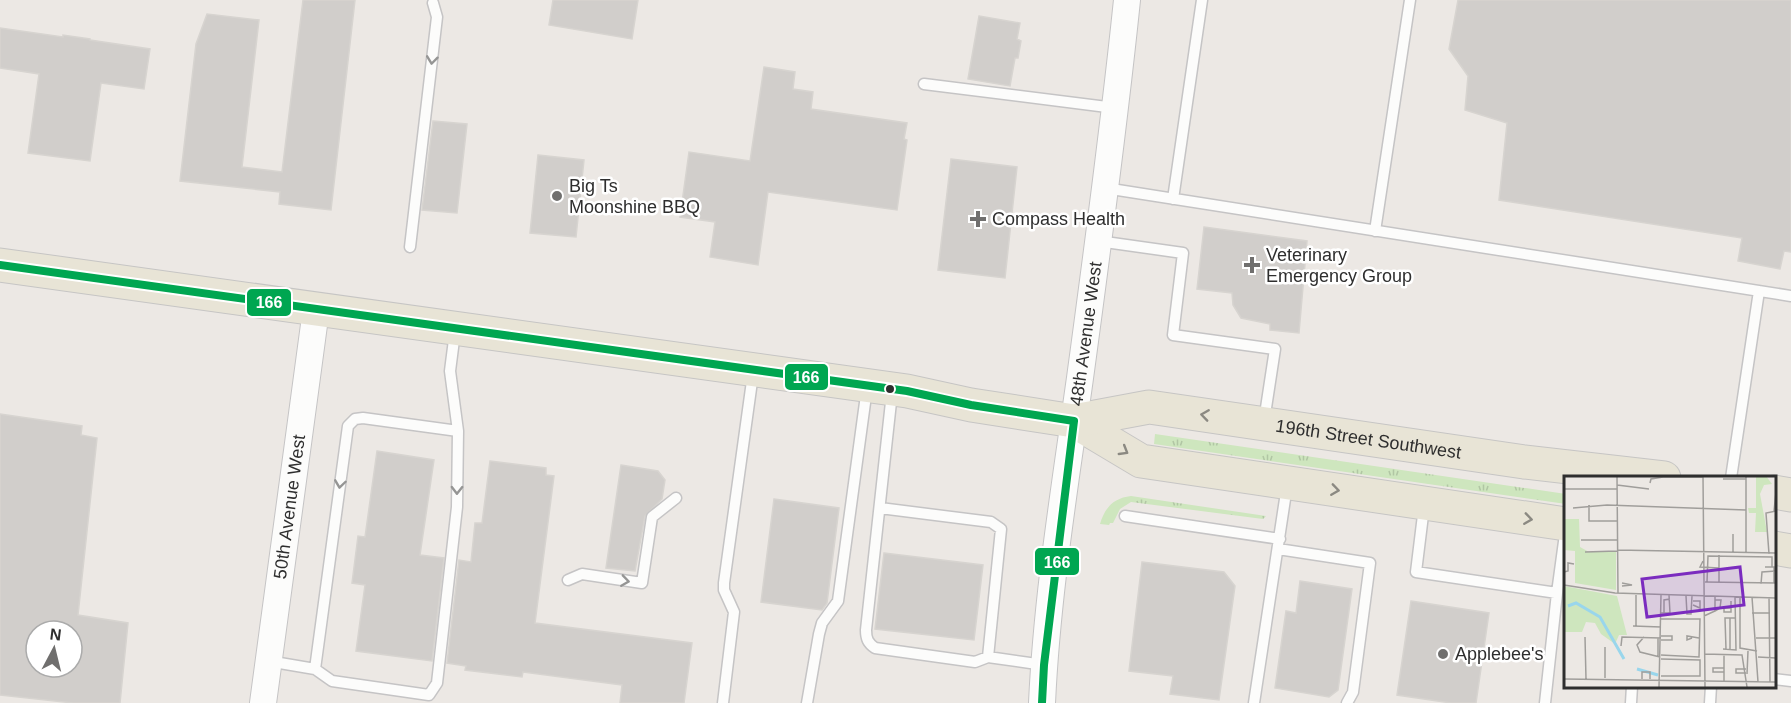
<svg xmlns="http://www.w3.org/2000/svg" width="1791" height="703" viewBox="0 0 1791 703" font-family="Helvetica,sans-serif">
  <defs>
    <pattern id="grass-tufts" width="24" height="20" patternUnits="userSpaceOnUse" patternTransform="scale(1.5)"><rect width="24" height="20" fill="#cee6be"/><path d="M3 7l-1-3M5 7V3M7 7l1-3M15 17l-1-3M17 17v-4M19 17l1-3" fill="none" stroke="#b1c6a4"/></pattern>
  </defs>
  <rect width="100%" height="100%" fill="#ece8e4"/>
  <path fill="url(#grass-tufts)" d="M1155,434L1566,494V504L1154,444Z
    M1131,496L1266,516L1263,519L1131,502L1120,509L1113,523H1110L1109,525L1100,524C1105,507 1114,498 1131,496Z"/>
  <path fill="#d1cecb" stroke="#d7d4d0" stroke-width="1.5" fill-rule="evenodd" d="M303,0H355L331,210L279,204L280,192L180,181L196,44L207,14L259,20L242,167L282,172Z
    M553,0H638L632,39L549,25Z
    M1458,0H1791V252L1784,251L1780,269L1738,261L1742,238L1499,200L1507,123L1465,110L1468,76L1449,49Z
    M979,16L1020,23L1017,39L1021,41L1018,58H1015L1010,86L968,79Z
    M0,28L63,37V35L90,39V40L150,49L144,89L101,83L90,161L28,153L39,74L0,68Z
    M764,67L795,72L793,89L813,92L811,109L907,123L904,139L907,140L897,210L768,192L758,265L710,257L715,222L680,217L689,152L750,161Z
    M433,121L467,124L457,213L422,210Z
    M538,155L584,160L576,237L530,233Z
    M951,159L1017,167L1005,278L938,270Z
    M1204,227L1307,241L1299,333L1270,330V324L1241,318L1233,305L1232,293L1197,289Z
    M0,414L82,426L81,435L97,438L78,615L128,623L120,703H73L0,695ZM36,631H72V667H36Z
    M377,451L434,460L420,555L444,558L432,661L356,651L365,585L352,583L358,536L365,537Z
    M490,461L546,468V475L554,476L535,623L692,643L684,703H620L622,685L523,672L522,677L465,670L466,666L447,663L459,560L471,562L475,523H482Z
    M621,465L658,471L665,480L662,499L645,516L635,571L606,568Z
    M774,499L839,508L827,603L822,610L761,602Z
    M884,553L983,565L974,640L875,629Z
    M1142,562L1224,572L1235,586L1219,700L1170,694L1173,676L1129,671Z
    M1300,581L1352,589L1338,690L1329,697L1275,688L1286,611L1296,613Z
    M1411,601L1489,613L1476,703H1451L1397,695Z"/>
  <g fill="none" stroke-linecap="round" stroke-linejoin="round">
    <g stroke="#c5c4c5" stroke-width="13">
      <path id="service" d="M924,84L1115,108
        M1105,188L1791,296
        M1173,199L1202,0
        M1375,231L1410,0
        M1098,241L1183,253L1173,335L1275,349L1264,421
        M410,247L437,17L433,3
        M1731,478L1759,291
        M1424,507L1416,572L1557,593L1566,527
        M880,508L991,522L1001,529L988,657L975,662L875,648C868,643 866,639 866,630L892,393
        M1125,516L1280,539
        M1278,549L1370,563L1353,692L1347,703
        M568,580L582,574L642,583L652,517L676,498
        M988,657L1044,665
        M268,661L315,669L332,681L429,695L437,683L457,507L458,431L450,371L455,332
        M315,669L348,426L355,419L363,418L458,431
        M1774,679L1791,681
        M723,703L734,612L724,590V583L753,374
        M807,703L819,634L822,623L838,601L867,388
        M1254,703L1287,486
        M1545,703L1557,593
        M1631,703L1632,686
        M1710,703L1711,686"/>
    </g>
    <g stroke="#c5c4c5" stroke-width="28">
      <g id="tertiary">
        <path id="s1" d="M263,703L316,310"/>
        <path id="s2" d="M1042,703C1047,594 1065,486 1080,378C1097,253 1114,126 1127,0"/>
      </g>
    </g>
    <g stroke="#c6c5c4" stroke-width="35">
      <g id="primary">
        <path d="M0,265L907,391L971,405L1074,421L1141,461L1566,524"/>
        <path id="s3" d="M1074,421L1149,407L1524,462L1664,478"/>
        <path d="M1774,492L1791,495"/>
        <path d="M1774,548L1791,551"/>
      </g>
    </g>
    <use href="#service" stroke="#fcfcfb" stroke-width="10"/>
    <use href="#tertiary" stroke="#fcfcfb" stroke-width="26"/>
    <use href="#primary" stroke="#e8e4d6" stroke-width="33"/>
    <g stroke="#fff" stroke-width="12">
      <path id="bus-1" d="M0,265L907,391L971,405L1074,421
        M1042,703L1044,665L1074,421"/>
    </g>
    <use href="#bus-1" stroke="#00a651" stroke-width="8"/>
  </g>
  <defs><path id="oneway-chevron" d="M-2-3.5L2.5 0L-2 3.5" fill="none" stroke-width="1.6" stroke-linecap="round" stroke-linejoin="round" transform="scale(1.5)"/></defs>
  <g stroke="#959594">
    <use href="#oneway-chevron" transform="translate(432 60) rotate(97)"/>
    <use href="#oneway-chevron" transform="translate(340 484) rotate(98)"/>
    <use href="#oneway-chevron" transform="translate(457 490) rotate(91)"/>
    <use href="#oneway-chevron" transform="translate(625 581) rotate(8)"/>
  </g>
  <g stroke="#8b8982">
    <use href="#oneway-chevron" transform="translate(1205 415) rotate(-172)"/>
    <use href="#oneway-chevron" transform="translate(1124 451) rotate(31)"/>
    <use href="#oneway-chevron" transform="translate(1335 490) rotate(8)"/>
    <use href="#oneway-chevron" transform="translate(1528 519) rotate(8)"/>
  </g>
  <g fill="#706f6e" stroke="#fff" stroke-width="2">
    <circle cx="557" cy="196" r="6"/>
    <path d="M975 210h6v6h6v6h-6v6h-6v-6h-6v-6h6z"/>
    <path d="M1249 256h6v6h6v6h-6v6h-6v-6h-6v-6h6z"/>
    <circle cx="1443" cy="654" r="6"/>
  </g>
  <circle fill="#2e2e2e" stroke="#fff" stroke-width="2" cx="890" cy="389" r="5"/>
  <g text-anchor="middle" stroke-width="5" stroke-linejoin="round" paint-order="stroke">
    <g font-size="18" fill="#2e2e2e" stroke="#fff" text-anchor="start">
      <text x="569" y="192">Big Ts<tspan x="569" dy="21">Moonshine BBQ</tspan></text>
      <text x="992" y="225">Compass Health</text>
      <text x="1266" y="261">Veterinary<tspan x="1266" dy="21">Emergency Group</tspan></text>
      <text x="1455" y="660">Applebee's</text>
    </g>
    <g font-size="18" fill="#2e2e2e" stroke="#fff">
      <text dy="6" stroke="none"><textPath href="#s2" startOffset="372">48th Avenue West</textPath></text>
      <text dy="6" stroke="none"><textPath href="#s3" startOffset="298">196th Street Southwest</textPath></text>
      <text dy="6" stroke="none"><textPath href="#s1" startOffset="198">50th Avenue West</textPath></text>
    </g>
  </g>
  <g transform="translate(1564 476)">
    <rect width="212" height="212" fill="#ece8e4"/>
    <path d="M192,0H202L208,8L200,9L196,18L203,56H191L192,37H185L184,32H192Z" fill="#cee6be"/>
    <path d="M0,43H15L16,71L25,76H52V114L11,107V75L0,74ZM0,110L53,120L63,159H55L51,168L37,158L31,147L22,146L18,156H0Z" fill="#cee6be"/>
    <path fill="none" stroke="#99d6ec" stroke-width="3" d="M4,130L12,127L36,141L60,183M73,193L94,199"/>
    <path fill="none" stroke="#a09e9b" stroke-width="1.5" d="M53,0L54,117M139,0L141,211M182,0V76M159,3H182M86,7L87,3L99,1H139M53,9L85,13M0,13H53M25,29V45H53M9,32L43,29L182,34M210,35L212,16M169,58V77M17,64H53M53,74L212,77M21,76L53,75M205,78L202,37L212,35M139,85L136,91L155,92M201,91H210V107M0,96L4,95V87L10,88M141,106L212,107M143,106L144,80L208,81V91M155,106V79M197,108L198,96L212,95M0,109L51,117L212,122M58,110L68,109L58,107M72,117V150M122,120L123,138H127L128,120M176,121V172L193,175M188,121L194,206M205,121L206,206M129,125H136V132L129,129M167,125V136H160V132H167M151,135L156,132L157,124H151M97,137H106L105,119M100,137V124L106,123M188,137H206M140,140L151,135V121M166,142V173M69,150L97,151M21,161L22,203M80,161L73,169L76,176L96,181M94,162V181M128,162L123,164V160L135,162M192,162H212M97,164H108V160H97M57,170L58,161L97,162M159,173L172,174L171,121M162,173L161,142H172M140,178L178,179L183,211M97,179L135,181L136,143H97M194,181L212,182M97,183L136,184V200H97M182,193H172V197H182M160,196H149V192H160M183,198L184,175M41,202V171M0,203L212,206M78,203V196H86V203M160,205V178M95,211L97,119"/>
    <path fill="#7b2cbf" fill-opacity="0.15" stroke="#7b2cbf" stroke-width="3" d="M176,91L180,129L83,141L78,103Z"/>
    <rect width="212" height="212" fill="none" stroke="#2e2e2e" stroke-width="3"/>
  </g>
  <g stroke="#fff" stroke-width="2">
    <rect x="246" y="288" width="46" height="29" rx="6" fill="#00a651"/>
    <rect x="784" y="363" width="45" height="28" rx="6" fill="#00a651"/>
    <rect x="1034" y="547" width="46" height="29" rx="6" fill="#00a651"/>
  </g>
  <g font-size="16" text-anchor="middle" font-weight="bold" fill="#fff">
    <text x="269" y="308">166</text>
    <text x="806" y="383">166</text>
    <text x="1057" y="568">166</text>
  </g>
  <g transform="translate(54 649) rotate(7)"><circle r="28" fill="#ffffff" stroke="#ababab" stroke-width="1.5"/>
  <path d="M0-4.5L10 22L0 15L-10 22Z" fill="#706f6e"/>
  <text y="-9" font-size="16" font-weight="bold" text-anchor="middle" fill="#2e2e2e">N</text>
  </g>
</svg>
